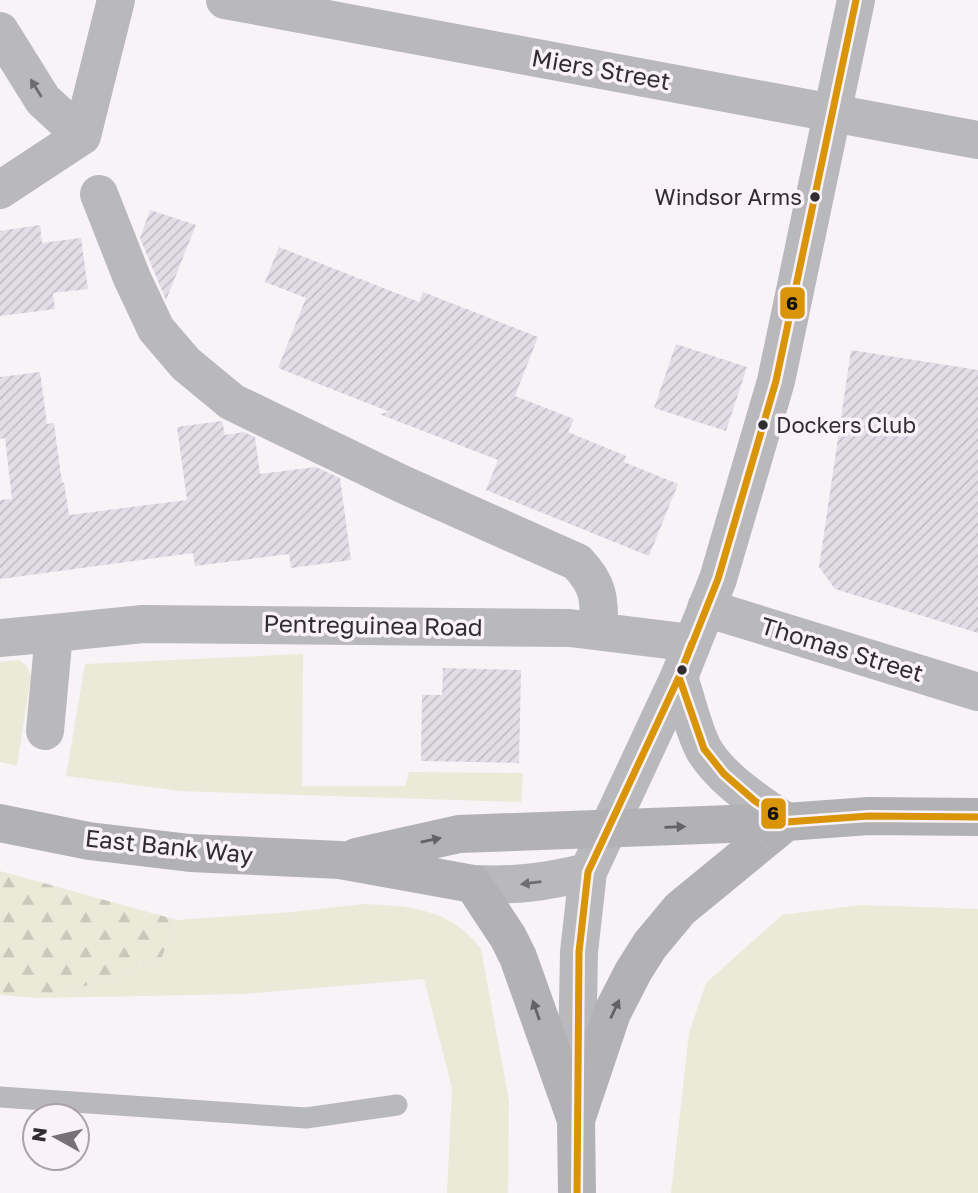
<svg xmlns="http://www.w3.org/2000/svg" width="978" height="1193" viewBox="0 0 978 1193" font-family="'Golos Text',sans-serif">
  <defs>
    <pattern id="forest-firs" width="22" height="20" patternUnits="userSpaceOnUse" patternTransform="scale(1.75)"><rect width="22" height="20" fill="#eaead8"/><path d="M5 1l3.5 6h-7zM16 11l3.5 6h-7z" fill="#c9c9ba"/></pattern>
    <pattern id="building-hatch" width="6" height="6" patternUnits="userSpaceOnUse" patternTransform="scale(1.75)"><rect width="6" height="6" fill="#e2dde7"/><path d="M-1 1l2-2M0 6l6-6M5 7l2-2" fill="none" stroke="#c2bec6"/></pattern>
  </defs>
  <rect width="100%" height="100%" fill="#f8f3f7"/>
  <path fill="#eaead8" d="M303,654L302,786H405L409,772L523,773L521,802L180,791L66,776L85,664Z
    M19,660L27,666L31,676L17,766L0,762V662Z
    M363,904C410,906 450,908 481,949L509,1101L508,1193H447L452,1088L424,979L243,994L40,998L115,978L162,957L177,920L293,912Z
    M860,905L978,909V1193H671L689,1033L706,983L782,915Z"/>
  <path fill="url(#forest-firs)" d="M0,871L177,920L162,957L115,978L40,998L0,995Z"/>
  <path fill="url(#building-hatch)" d="M150,210L196,225L166,300L140,238Z
    M40,225L42,243L81,238L88,289L53,293L55,309L0,316V231Z
    M279,247L419,302L423,292L538,337L515,396L574,419L568,432L626,456L624,462L678,484L649,556L486,490L498,460L379,414L390,412L278,368L306,298L265,282Z
    M676,344L747,367L726,431L654,408Z
    M851,350L978,370V633L835,589L819,567Z
    M40,372L47,424L54,423L62,483L64,482L69,515L187,500L177,427L222,421L225,435L244,432L255,437L260,474L316,467L340,478L351,560L291,568L289,554L195,566L193,553L0,579V500L12,499L5,438L0,439V377Z
    M443,668L521,670L519,763L421,761L422,695H442Z"/>
  <g fill="none" stroke-linecap="round" stroke-linejoin="round">
    <path stroke="#b9b8bb" stroke-width="21" d="M0,1097L306,1118L397,1105"/>
    <path stroke="#b9b8bb" stroke-width="38" d="M225,0L978,140
      M0,31L43,100L82,136
      M82,136L116,0
      M0,190L82,136
      M99,194L132,278L156,329L186,364L232,402L400,483L577,562C600,586 599,599 599,631
      M706,608L978,692
      M0,638L54,633
      M679,677C686,698 694,732 704,750C722,780 758,802 786,822
      M45,731L54,633L143,624L570,628L692,643
      M473,884C518,886 545,882 588,872
      M576,1108L579,952L588,872L679,677L718,579L776,381L856,0"/>
    <path stroke="#b2b1b3" stroke-width="38" d="M0,823L89,841L190,853L340,860L473,884L508,937L518,957L576,1120
      M356,857L459,834L786,822L869,816L978,817
      M577,1193L576,1120L612,1013L633,972L650,945L680,909L786,822"/>
    <g stroke="#f9f2f8" stroke-width="12">
      <path id="bus-1" d="M692,643L679,677L704,749L724,774L755,801L786,822L869,816L978,817
        M577,1193L579,952L588,872L679,677L718,579L776,381L856,0"/>
    </g>
    <use href="#bus-1" stroke="#d99407" stroke-width="7"/>
  </g>
  <defs><path id="oneway-solid" d="M-6-.8H1V-3.2L6.5 0L1 3.2V.8H-6Z" transform="scale(1.75)"/></defs>
  <g fill="#6e6c6f">
    <use href="#oneway-solid" transform="translate(36 88) rotate(-122)"/>
    <use href="#oneway-solid" transform="translate(531 883) rotate(173)"/>
  </g>
  <g fill="#646264">
    <use href="#oneway-solid" transform="translate(675 827) rotate(-2)"/>
    <use href="#oneway-solid" transform="translate(431 840) rotate(-12)"/>
    <use href="#oneway-solid" transform="translate(615 1009) rotate(-65)"/>
    <use href="#oneway-solid" transform="translate(536 1010) rotate(-109)"/>
  </g>
  <g fill="#302d30" stroke="#f9f2f8" stroke-width="2.5">
    <circle cx="815" cy="197" r="6"/>
    <circle cx="763" cy="425" r="6"/>
    <circle cx="682" cy="670" r="6"/>
  </g>
  <g text-anchor="middle" stroke-width="7" stroke-linejoin="round" paint-order="stroke">
    <g font-size="22" fill="#302d30" stroke="#f9f2f8" text-anchor="end">
      <text x="802" y="205">Windsor Arms</text>
      <text x="776" y="433" text-anchor="start">Dockers Club</text>
    </g>
    <g font-size="24" fill="#302d30" stroke="#f9f2f8">
      <text transform="translate(601 70) rotate(10)" y="8">Miers Street</text>
      <text transform="translate(373 626) rotate(1)" y="8">Pentreguinea Road</text>
      <text transform="translate(842 650) rotate(17)" y="8">Thomas Street</text>
      <text transform="translate(169 847) rotate(6)" y="8">East Bank Way</text>
    </g>
  </g>
  <g stroke="#f9f2f8" stroke-width="2.5">
    <rect x="779" y="286" width="27" height="34" rx="7" fill="#d99407"/>
    <rect x="760" y="797" width="27" height="33" rx="7" fill="#d99407"/>
  </g>
  <g font-size="19" text-anchor="middle" font-weight="bold" fill="#111">
    <text x="792" y="310">6</text>
    <text x="773" y="820">6</text>
  </g>
  <g transform="translate(56 1137) rotate(278)"><circle r="33" fill="#f9f2f8" stroke="#a9a3a8" stroke-width="2"/>
  <path d="M0-5L12 26L0 18L-12 26Z" fill="#767276"/>
  <text y="-10" font-size="19" font-weight="bold" text-anchor="middle" fill="#302d30">N</text>
  </g>
</svg>
